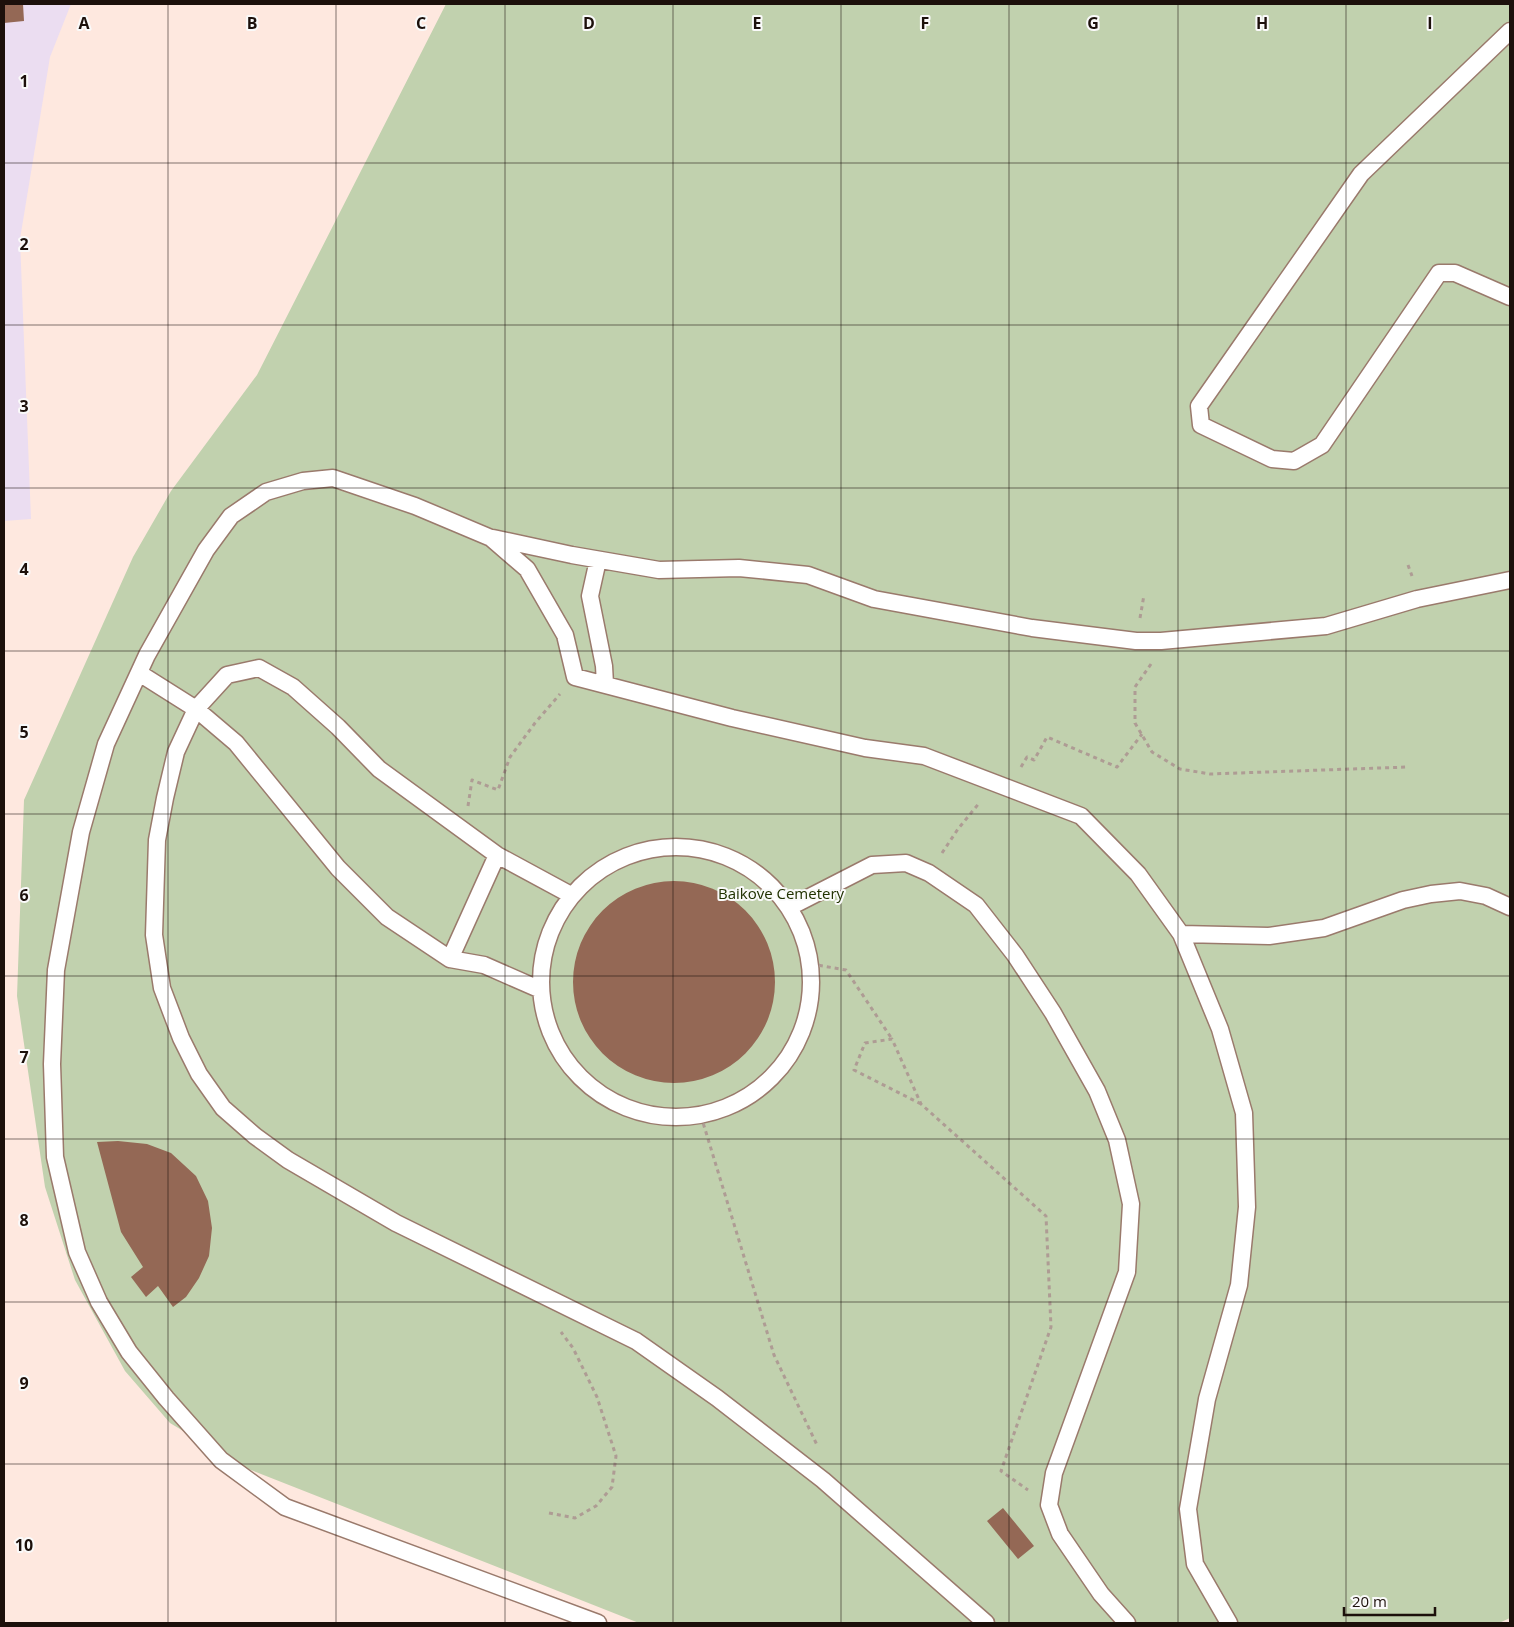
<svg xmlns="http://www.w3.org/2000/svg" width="1514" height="1627" viewBox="0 0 1514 1627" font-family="'Open Sans',sans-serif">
  <rect width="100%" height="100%" fill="#fee8df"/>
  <path fill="#ebddf1" d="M4,4H71L50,57L20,239L31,519L4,521Z"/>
  <path fill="#c1d1ae" d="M446,4H1510V1618L1499,1623H639L241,1466L170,1423L125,1371L75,1280L45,1187L17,996L24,800L133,557L171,491L257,375Z"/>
  <path fill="#946855" d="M4,4H23L24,21L4,23Z
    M573 982a101 101 0 1 1 202 0a101 101 0 1 1-202 0Z
    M118,1141L147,1144L171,1153L196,1176L208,1201L212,1228L209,1256L199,1278L186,1297L173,1307L158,1286L146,1297L131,1277L143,1267L121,1232L97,1142Z
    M1003,1508L1034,1546L1018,1559L987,1521Z"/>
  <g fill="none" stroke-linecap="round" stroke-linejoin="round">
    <g stroke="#9a7a6c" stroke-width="19">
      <path id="service" d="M1510,31L1361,174L1199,406L1201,425L1272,459L1294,461L1322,445L1439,273H1455L1510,297
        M493,538L572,555L659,570L739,568L808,575L874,599L1032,628L1136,641H1161L1326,626L1417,599L1510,580
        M598,560L590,596L604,666L605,684
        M139,673L196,709L227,675L259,668L293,687L338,727L379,769L497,855L571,895
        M541 982a135 135 0 1 1 270 0a135 135 0 1 1-270 0Z
        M790,907L872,865L906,863L929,873L976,905L1015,955L1053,1013L1097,1091L1117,1140L1131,1204L1127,1272L1054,1473L1049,1505L1060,1534L1101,1594L1127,1623
        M1181,934L1269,936L1324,928L1403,900L1431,894L1460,891L1486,896L1510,907
        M450,959L497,855
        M541,990L484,965L450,959L387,917L338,868L236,743L196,709L176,752L165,798L157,840L154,935L162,988L181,1038L199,1074L223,1108L255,1136L288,1160L396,1223L636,1341L717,1398L823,1480L986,1623
        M598,1623L285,1507L221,1460L166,1398L129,1352L99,1302L77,1252L55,1157L52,1064L56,970L81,832L106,744L147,655L206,550L231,516L266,492L303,481L333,478L415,506L491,538L527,569L565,635L575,677L732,718L865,748L924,756L1081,816L1138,874L1181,934L1220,1029L1244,1113L1247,1207L1239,1285L1207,1399L1188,1509L1195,1564L1229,1623"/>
    </g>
    <path stroke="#ae9c94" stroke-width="3" stroke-dasharray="4 4" stroke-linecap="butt" d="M1408,565L1412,576
      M1140,618L1144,595
      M1151,664L1135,687V723L1152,752L1180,769L1210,774L1408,767
      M1021,767L1027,757L1034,760L1047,737L1117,767L1142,734
      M468,806L472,780L498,790L510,757L535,723L560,694
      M942,853L958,829L980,802
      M811,964L846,970L892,1039
      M921,1104L854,1070L865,1043L892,1039L921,1104L1046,1216L1051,1327L1001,1471L1028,1490
      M701,1116L774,1355L817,1445
      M549,1513L575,1518L596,1506L612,1487L616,1456L597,1397L573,1348L561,1332"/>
    <use href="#service" stroke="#fff" stroke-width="16"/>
  </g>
  <path fill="none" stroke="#1c100b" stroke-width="1" stroke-opacity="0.55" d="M168,4V1623M336,4V1623M505,4V1623M673,4V1623M841,4V1623M1009,4V1623M1178,4V1623M1346,4V1623M4,163H1510M4,325H1510M4,488H1510M4,651H1510M4,814H1510M4,976H1510M4,1139H1510M4,1302H1510M4,1464H1510"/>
  <g text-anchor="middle" stroke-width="4" stroke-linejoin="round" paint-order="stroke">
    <g font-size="15" fill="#203100" stroke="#fafafa">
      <text x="781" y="899">Baikove Cemetery</text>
    </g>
  </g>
  <g font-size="16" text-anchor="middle" font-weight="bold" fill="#1c100b" stroke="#fafafa" stroke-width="4" stroke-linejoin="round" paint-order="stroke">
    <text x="84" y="29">A</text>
    <text x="252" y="29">B</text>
    <text x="421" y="29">C</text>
    <text x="589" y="29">D</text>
    <text x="757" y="29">E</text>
    <text x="925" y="29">F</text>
    <text x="1093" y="29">G</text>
    <text x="1262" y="29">H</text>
    <text x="1430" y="29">I</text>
    <text x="24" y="87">1</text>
    <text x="24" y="250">2</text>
    <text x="24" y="412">3</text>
    <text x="24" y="575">4</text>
    <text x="24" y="738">5</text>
    <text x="24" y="901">6</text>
    <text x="24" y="1063">7</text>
    <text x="24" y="1226">8</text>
    <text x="24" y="1389">9</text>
    <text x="24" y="1551">10</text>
  </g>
  <rect width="1514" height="1627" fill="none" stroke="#1c100b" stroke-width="10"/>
  <path d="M1344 1607v8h91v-8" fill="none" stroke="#1c100b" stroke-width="2.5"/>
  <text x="1352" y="1607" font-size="15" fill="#1c100b" stroke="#fafafa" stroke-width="4" paint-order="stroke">20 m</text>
</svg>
